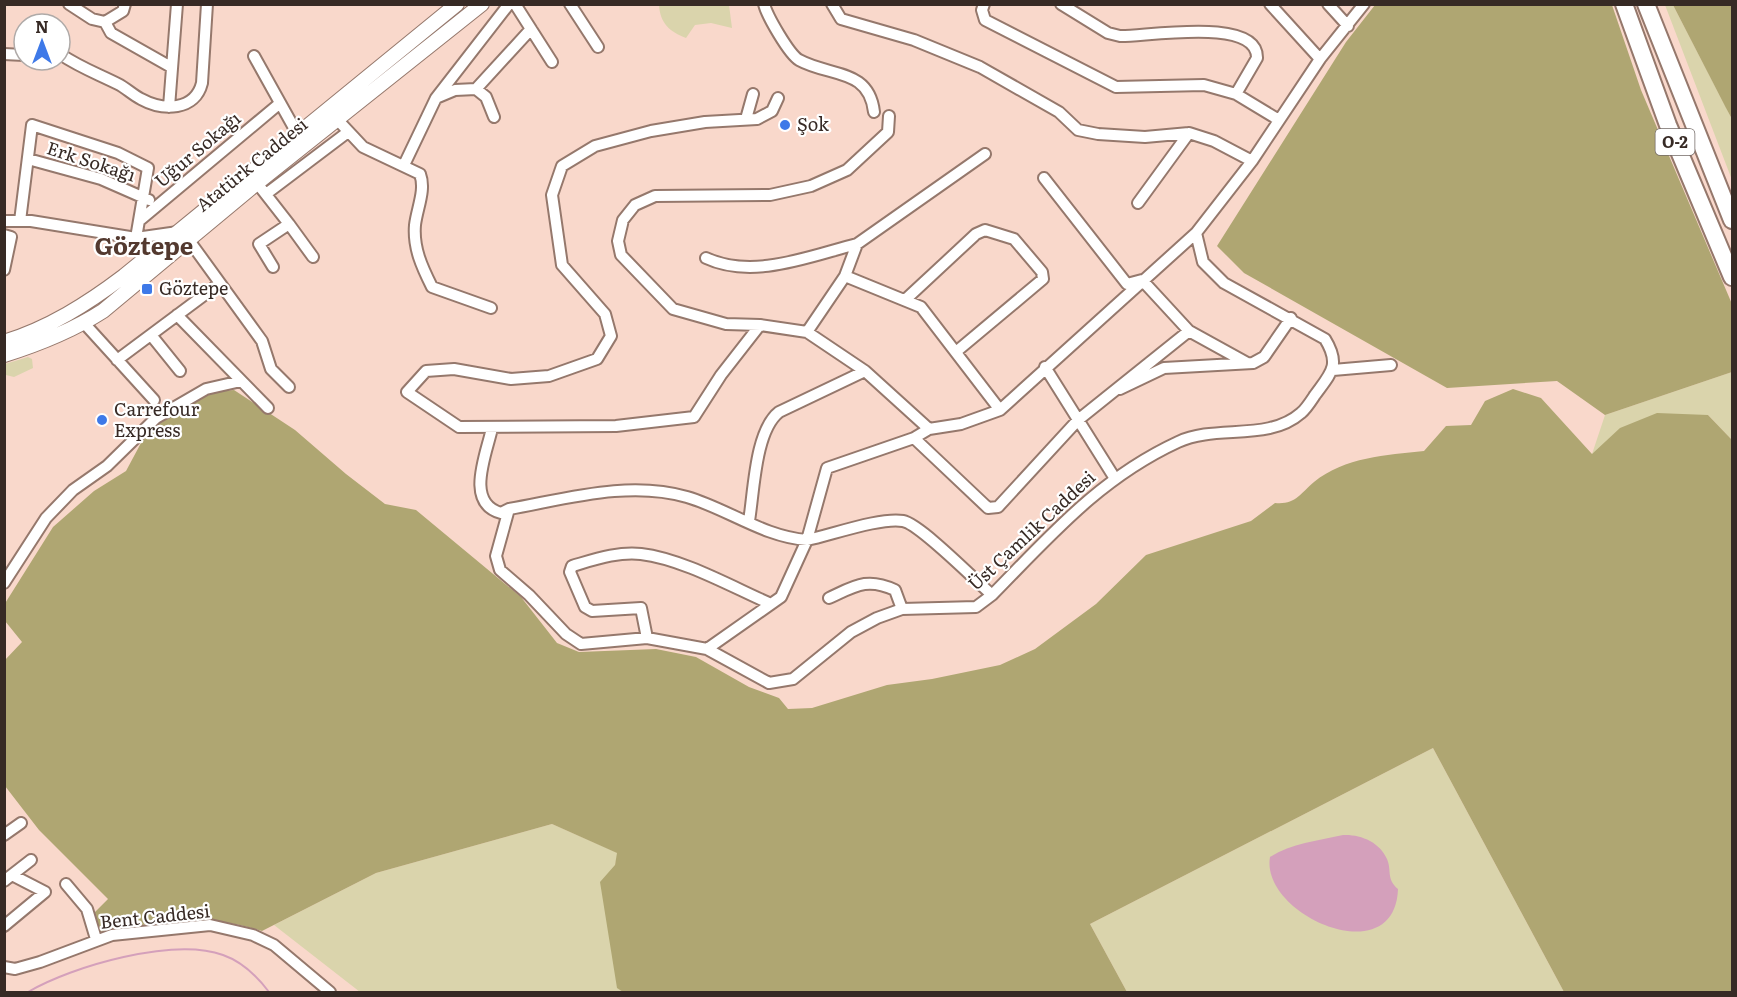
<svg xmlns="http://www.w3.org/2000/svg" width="1737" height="997" viewBox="0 0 1737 997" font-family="Literata,serif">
  <rect width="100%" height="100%" fill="#f9d8cb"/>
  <path fill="#dad4ac" d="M659,5H729L732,28L711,23L695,25L686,38C670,32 660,23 659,5Z
    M1665,5H1673L1732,119V180Z
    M28,357L32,359L33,368L14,377L6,375L5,364Z
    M1732,372V440L1708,415L1592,454L1605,415Z
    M1433,748L1564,992H1127L1090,924Z
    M552,824L618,853L615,865L617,987L623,992H360L274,925L376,873Z"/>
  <path fill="#afa672" d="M1375,5H1612L1641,90L1732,304V372L1605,415L1557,381L1447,388L1244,273L1217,246L1346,42Z
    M1673,5H1732V119L1726,108Z
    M1513,389L1541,398L1592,454L1620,428L1657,413L1708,415L1732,440V992H1564L1433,748L1090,924L1127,992H623L617,988L600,882L615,865L617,853L552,824L376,873L262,931C203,912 159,922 100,932L93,914L108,899L39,830L5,786V660L22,642L5,621L4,605L53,527L94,491L126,471L141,443L163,417L210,392L234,390L295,430L346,474L385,504L416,510L521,597L557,643L579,652L656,649L696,657L749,687L779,698L788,709L812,708L887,685L932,679L1000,665L1035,649L1096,604L1146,555L1251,521L1275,503C1295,505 1300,494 1314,482C1345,457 1386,455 1424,451L1446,426L1471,425L1485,401Z"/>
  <path fill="#d4a0bb" d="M1343,835C1360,834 1380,842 1387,859C1392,871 1386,879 1398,889C1395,974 1260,915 1270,857C1292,843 1317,841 1343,835Z"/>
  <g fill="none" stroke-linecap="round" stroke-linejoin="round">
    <path stroke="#d4a0bb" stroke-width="2" d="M28,992C72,966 174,937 223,955C243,962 257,976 269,992"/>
    <g stroke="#95786c" stroke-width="14">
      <path id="minor" d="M69,4L92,19L105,22L123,11L125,4
        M515,4L552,62
        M570,4L598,47
        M764,4C767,16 789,54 799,60C830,77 869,68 874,112
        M832,4L841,19L914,40L980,67L1059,112L1078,130L1098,134L1145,137L1189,133L1214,141L1252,161
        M984,4L982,10L985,20L1116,87L1204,85L1236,94L1279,120
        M1061,4L1108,33L1120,36C1144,37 1258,16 1257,58L1236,94
        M1270,4L1320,59
        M1328,4L1348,26
        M105,22L111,33L171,67
        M4,54L24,55
        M60,54C81,68 96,73 118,84C126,88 133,95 141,99C163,111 195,111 202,83L207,4
        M254,56L298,135
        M476,89L531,29
        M436,98L455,90L476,89L486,97L494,117
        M169,107L177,4
        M333,115L363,147L420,174C426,190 417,208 415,225C413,248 422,267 432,287L491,308
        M889,116L888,132L847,170L811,186L770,195L655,196L635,205L623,220L618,241L621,255L673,309L726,324L760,325L807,332L865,371L929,429
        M746,119L753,94
        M28,159L101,179L149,200
        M404,165L436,98L509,4
        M1044,178L1127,284L1142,280L1189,331L1247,363
        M257,183L289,224L259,244L273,267
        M266,194L348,132
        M1138,203L1189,133
        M4,221H31L136,238L178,232L188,239L262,341L271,369L289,387
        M20,221L32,125L118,153L148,168L136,238
        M139,221L279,104
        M289,224L313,257
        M4,235L11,237L4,270
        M706,258C753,280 810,256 857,244
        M845,276L921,307L1000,410
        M905,300L976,234L985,230L1014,239L1042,272L1043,279L957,351
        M177,315L268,408
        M84,323L154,400
        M760,325L721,375L694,417L616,426L459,427L407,392L426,371L454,369L511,379L549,376L597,359L611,336L605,314L562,265L552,195L562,166L595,146L651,131L705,122L757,119L772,111L778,98
        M807,332L845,276L857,244L985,154
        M151,335L180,371
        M117,360L219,284
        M1045,367L1114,477
        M1333,370L1391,365
        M1120,389L1164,368L1253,363L1264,357L1291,318
        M492,428C487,453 464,503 501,513L509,509C566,499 629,480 687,497C728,509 764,537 807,540C831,535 881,517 903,521C920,524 976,581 992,595
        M914,438L988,508L998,507L1078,420L1189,331
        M509,509L496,556L500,570L529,595L566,634L581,644L647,638L707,649L769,683L793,679L851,632L877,618L902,609L976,607L992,595C1051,535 1100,478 1178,442C1216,424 1268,442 1301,413C1306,409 1311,401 1315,395C1331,373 1341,365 1325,339L1224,283L1203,262L1196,233
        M749,521C754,491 755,431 779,412L865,371
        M4,583L46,518L73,490L107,466L156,418L206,389L241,381
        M829,598C855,586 867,577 895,590L902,609
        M647,638L641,608L592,611L585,607L570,572L572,566C593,560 619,551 641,554C683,559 732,587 771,604
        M707,649L781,597L807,540L827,468L914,438L929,429L961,424L1000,410L1196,233L1252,161L1320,59L1364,4
        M4,835L21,823
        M4,881L31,860
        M66,884L87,909L96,939
        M4,926L45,892L12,875
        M4,967L15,969L40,962L112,935L210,925L253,935L274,945L330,992"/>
    </g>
    <g stroke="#95786c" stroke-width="16">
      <path id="major" d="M4,342C49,328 87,304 124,276L457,4
        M4,355C39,344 72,331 103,311L257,183L482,4"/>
    </g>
    <g stroke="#95786c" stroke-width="20">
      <path id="highway" d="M1624,4L1668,125L1732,277
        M1646,4L1732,220"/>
    </g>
    <use href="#minor" stroke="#fff" stroke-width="10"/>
    <use href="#major" stroke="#fff" stroke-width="14"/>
    <use href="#highway" stroke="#fff" stroke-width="16"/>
  </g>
  <g fill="#3e79e8" stroke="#fff" stroke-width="2">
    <circle cx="785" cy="125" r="6"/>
    <rect x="141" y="283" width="12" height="12" rx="3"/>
    <circle cx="102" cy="420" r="6"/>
  </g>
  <g text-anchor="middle" stroke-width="4.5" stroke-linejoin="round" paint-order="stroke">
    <rect fill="#fff" stroke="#736a66" stroke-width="1.5" x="1655.5" y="129" width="39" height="26" rx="4.5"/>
    <g font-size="16" font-weight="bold" fill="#372a25">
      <text x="1675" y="148">O-2</text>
    </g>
    <g font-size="18" fill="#372a25" stroke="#fff" text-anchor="start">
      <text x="797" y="131">Şok</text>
      <text x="159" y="295">Göztepe</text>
      <text x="114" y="416">Carrefour<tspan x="114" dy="21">Express</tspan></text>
    </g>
    <g font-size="18" fill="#372a25" stroke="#fff">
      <text transform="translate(198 150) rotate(-40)" y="6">Uğur Sokağı</text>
      <text transform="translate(91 162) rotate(18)" y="6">Erk Sokağı</text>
      <text transform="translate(252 165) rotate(-39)" y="6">Atatürk Caddesi</text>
      <text transform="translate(1032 531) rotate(-43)" y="6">Üst Çamlik Caddesi</text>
      <text transform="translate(155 917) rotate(-6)" y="6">Bent Caddesi</text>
    </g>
    <g font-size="24" font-weight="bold" fill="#53392f" stroke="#fff">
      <text x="144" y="255">Göztepe</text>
    </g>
  </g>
  <rect width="1737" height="997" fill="none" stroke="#372a25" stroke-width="12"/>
  <g transform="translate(42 42)"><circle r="28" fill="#ffffff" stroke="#afaaa8" stroke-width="1.5"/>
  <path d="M0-4.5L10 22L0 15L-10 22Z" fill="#3e79e8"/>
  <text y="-9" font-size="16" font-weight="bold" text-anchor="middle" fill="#372a25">N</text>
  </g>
</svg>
